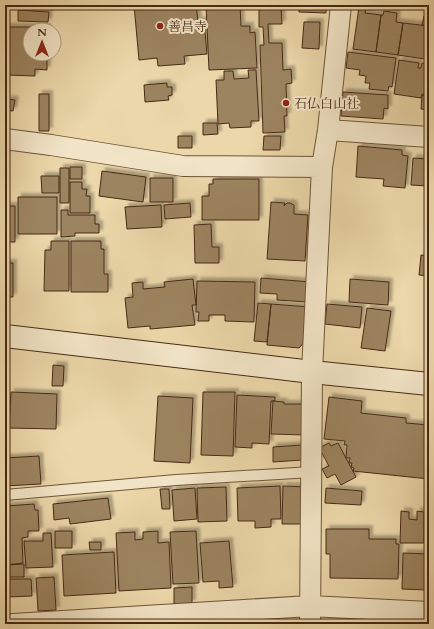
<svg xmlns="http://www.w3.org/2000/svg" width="434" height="629" viewBox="0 0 434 629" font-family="Cardo,'Noto Serif JP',serif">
  <defs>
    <filter id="shadow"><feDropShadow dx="3.5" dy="-3.5" stdDeviation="1" flood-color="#0004"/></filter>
  </defs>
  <rect width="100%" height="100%" fill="#ebd7a9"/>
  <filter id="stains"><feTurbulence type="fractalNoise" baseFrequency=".005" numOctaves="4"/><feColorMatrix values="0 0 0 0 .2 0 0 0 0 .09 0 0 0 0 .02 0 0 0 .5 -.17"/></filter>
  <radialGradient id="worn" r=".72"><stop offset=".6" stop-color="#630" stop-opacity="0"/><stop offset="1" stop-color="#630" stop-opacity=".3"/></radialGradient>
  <path fill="#9c8461" stroke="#472a13" filter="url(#shadow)" d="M64,5H88V8L64,9Z
    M134,5H196L198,21H204L207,54L184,56L185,64L158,66L157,58L139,60Z
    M206,5H240L241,26H250V33L255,32L257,68L209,70Z
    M259,5H281L282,24H268L269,43H282L283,70L291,69L292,83L286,84L287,116H284L285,132L263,133L260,45H264L263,27H259Z
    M299,5H326V13L299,12Z
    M359,7L366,8L365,13L381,15L376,52L353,49Z
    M18,10L49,12L48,22L18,21Z
    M384,11L397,13L396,22L403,23L398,55L376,52L381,15H383Z
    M424,16L429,17V26L422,25Z
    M304,22H320L319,49L302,48Z
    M403,23L429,26L425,59L398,55Z
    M5,27H47V30H30V54H47V70L35,69V76L5,75Z
    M348,52L396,58L392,87L389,86L388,91L369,89L370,83H365L366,76L359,75L360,70L346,68Z
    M399,60L419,63L418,68H421L422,63L429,64V95L422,94L421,98L394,94Z
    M248,70H256L259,121H251V127L230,128L229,123L218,124L216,80H224V71H233L234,79L249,78Z
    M167,83V87H172V95L168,96L169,100L145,102L144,85Z
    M343,92L388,95V109L384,108L383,119L341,116Z
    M39,94H49V131H39Z
    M422,95L429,96V110L421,109Z
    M8,99L15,100L13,111L6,110Z
    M203,123H217L218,134L203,135Z
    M178,136H192V148H178Z
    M264,136H281L280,150H263Z
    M358,146L402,150V155L408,156L405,188L383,186L384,179L356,177Z
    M413,158L429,159V186L411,185Z
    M70,167H82V179H70Z
    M60,168H69V203H60Z
    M102,171L146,177L143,202L99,196Z
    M41,176H59V193H42Z
    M150,178H173V202H150Z
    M213,179H259V220H202V196H209V184H213Z
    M70,182H82V189H87L86,196H90V213H70Z
    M18,197H57V234H18Z
    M271,202L285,203L284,206L287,203H290L294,205V214L308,215L305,261L267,259Z
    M190,203L191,217L165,219L164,205Z
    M161,205L162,227L127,229L125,207Z
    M5,206H15V242H5Z
    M61,210H68V215H95V224H99V233H75V236L61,237Z
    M211,224L212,247H219V263H195L194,225Z
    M51,241H69V291H44L45,250H51Z
    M71,241H101V249H104V274H108V292H71Z
    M421,255L429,256V276L419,275Z
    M5,263H13V297H5Z
    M261,278L311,282L309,302L277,300V294L260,293Z
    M193,279L196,305H192L195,325L150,329V326L128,328L125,298L133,297L132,283L143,282V289L165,287L164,282Z
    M350,279L389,282L388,305L349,302Z
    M197,281L255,282L254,322L225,321V315H209V321H198L199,312H196Z
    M258,303L271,304L267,342L254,341Z
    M271,304L310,307L307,339L299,348L267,345Z
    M327,304L362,307L360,328L325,324Z
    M367,308L391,311L385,351L361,348Z
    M53,365L64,366L63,386H52Z
    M11,392L57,394L56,429L9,428Z
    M203,392H235L233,456L201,455Z
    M237,395L275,397V401H271L269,444L252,443V448L235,447Z
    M158,396L193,398L190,463L154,461Z
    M329,397L362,401L361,413L406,418V423L429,425V479L353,471L354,468L351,467L352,463H349L350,458H346L347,445H344L345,441L324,439Z
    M273,401L284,402V404H306L305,435L271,434Z
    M329,443L331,446L338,443L356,477L341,485L335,474L327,478L322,469L329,466L319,448Z
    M302,445L303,460L273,462V447Z
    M39,456L41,484L5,486V458Z
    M280,486L281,519H271V527L255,528V521H238L237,488Z
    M283,486L307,487V524H282Z
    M226,487L227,521L198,522L197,488Z
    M195,488L197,519L174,521L172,490Z
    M326,488L362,491L361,505L325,503Z
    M160,489H169L170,509H162Z
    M108,498L111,519L70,524L69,518L54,520L53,504Z
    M34,504L35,510H38L39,531H28V537L22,538L23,563L5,565V506Z
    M401,511L409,512V519L417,520V511L424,512V543H400Z
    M326,529H369V539H396V544H399L398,579L330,578V554H326Z
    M55,531H72V548H55Z
    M158,531V543L169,542L171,588L119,591L116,533L135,532V540L143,539V532Z
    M196,531L199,583L173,584L170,532Z
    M43,533H51L53,567L26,568L24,541H43Z
    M229,541L233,587L219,588V581L203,582L200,543Z
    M89,542H101V550H90Z
    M114,552L116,593L64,596L62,555Z
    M403,553L428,554L426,590L402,589Z
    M24,564V577H6V565Z
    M54,577L56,610L38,611L36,578Z
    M7,579H31L32,596L7,597Z
    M192,587V603L174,604V588Z
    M260,622V624H231V623Z"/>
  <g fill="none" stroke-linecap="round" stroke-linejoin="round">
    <g stroke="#705538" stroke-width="12">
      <path id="lane" d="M5,495L176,480L312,472"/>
    </g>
    <g stroke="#705538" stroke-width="22">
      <path id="street" d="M328,130L429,137
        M5,139L51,145L183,166L322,167
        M13,624L310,606L429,612
        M310,624L312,372L322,167L328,130L341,5"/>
    </g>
    <g stroke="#472a13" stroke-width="24">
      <path id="secondary" d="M5,336L312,372L429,384"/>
    </g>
    <use href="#lane" stroke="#f2e5c7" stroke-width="10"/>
    <use href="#street" stroke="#f2e5c7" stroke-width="20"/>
    <use href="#secondary" stroke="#f2e5c7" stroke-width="22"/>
  </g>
  <g fill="#8f2418" stroke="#f2e5c7" stroke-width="1.5">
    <circle cx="160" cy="26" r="4"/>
    <circle cx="286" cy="103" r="4"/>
  </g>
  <g text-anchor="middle" stroke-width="4" stroke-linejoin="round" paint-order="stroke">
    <g font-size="13" fill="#472a13" stroke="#f2e5c7" text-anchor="start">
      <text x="168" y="31">善昌寺</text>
      <text x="294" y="108">石仏白山社</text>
    </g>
  </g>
  <rect width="434" height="629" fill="none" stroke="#ebd7a9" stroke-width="20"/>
  <rect x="6" y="6" width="422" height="617" fill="none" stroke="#472a13" stroke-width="2"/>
  <rect x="10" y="10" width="414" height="609" fill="none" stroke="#472a13"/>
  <g transform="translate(42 42)"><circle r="19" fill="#f2e5c7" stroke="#ae9a7f"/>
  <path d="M0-3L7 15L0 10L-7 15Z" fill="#8f2418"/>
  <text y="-6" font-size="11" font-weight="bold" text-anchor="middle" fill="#472a13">N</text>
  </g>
  <rect width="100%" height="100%" filter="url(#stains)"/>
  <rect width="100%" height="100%" fill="url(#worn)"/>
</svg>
